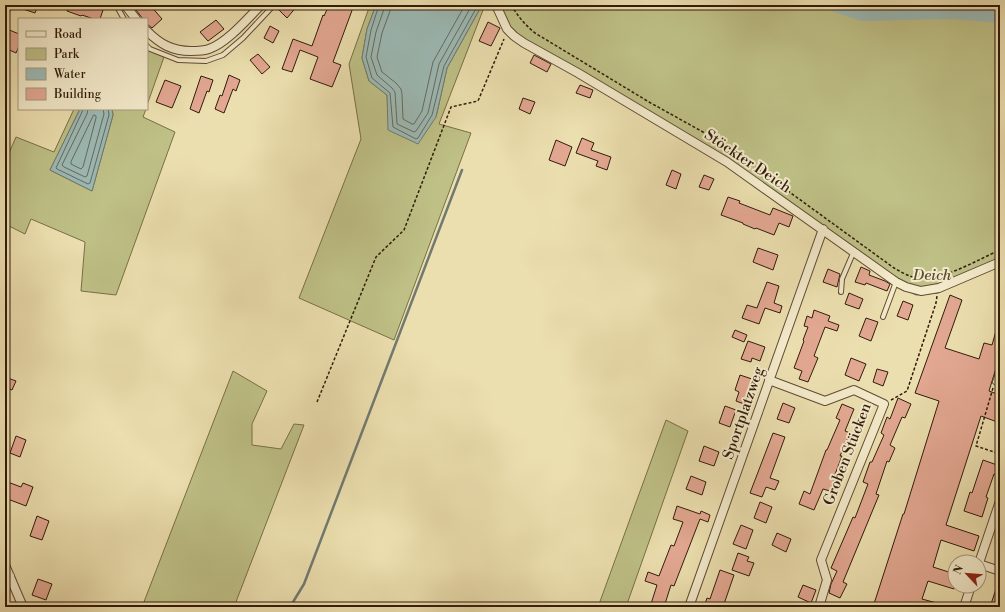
<svg xmlns="http://www.w3.org/2000/svg" width="1005" height="612" viewBox="0 0 1005 612" font-family="'Libre Bodoni',serif">
  <rect width="100%" height="100%" fill="#ecdfaf"/>
  <filter id="stains"><feTurbulence type="fractalNoise" baseFrequency=".005" numOctaves="4"/><feColorMatrix values="0 0 0 0 .2 0 0 0 0 .09 0 0 0 0 .02 0 0 0 .5 -.17"/></filter>
  <radialGradient id="worn" r=".72"><stop offset=".6" stop-color="#630" stop-opacity="0"/><stop offset="1" stop-color="#630" stop-opacity=".3"/></radialGradient>
  <path fill="#bec086" stroke="#786e48" d="M370,5H376L367,29L362,58L369,81L387,95L389,130L436,117L447,68L482,5H485L439,124L471,133L394,340L299,298L361,139L349,64Z
    M493,5H1000V264L938,293L916,295L900,287L733,169L509,36Z
    M147,48L164,57L147,105Z
    M74,109H80L50,170L92,191L113,115L112,109H146L143,117L175,132L116,295L81,291L85,242L31,219L25,234L5,224V162L16,137L54,152Z
    M233,371L267,391L252,424V445L281,449L294,424L304,425L234,607H142Z
    M666,420L688,431L626,607H598Z"/>
  <path fill="#9cbab5" stroke="#717a71" d="M376,5H482L447,68L436,117L418,144L388,130L387,95L369,81L362,58L367,29Z
    M80,109H112L113,115L92,191L50,170Z"/>
  <g fill="none" stroke-linecap="round" stroke-linejoin="round">
    <path stroke="#666a60" stroke-width="1" d="M379,5L371,30L366,57L372,78L390,93L393,127L416,139L418,138L432,115L444,66L478,5
      M384,5V9L376,32L371,57L377,75L392,88L395,92L397,124L414,132L416,131L428,113L439,64L472,5
      M390,5V11L382,33L377,57L382,72L396,83L401,89L402,94L403,119L412,124H414L422,111L433,62L465,5
      M83,109L82,112L56,168L57,169L88,184L90,183L109,115L108,109
      M88,109L87,114L62,165L64,167L85,177L87,176L104,114L103,109
      M94,115L96,116V118L83,167L81,169L71,164V162Z"/>
    <path stroke="#717a71" stroke-width="2.5" d="M290,607L304,584L462,170"/>
    <path stroke="#9cbab5" stroke-width="16" d="M838,5L862,13L952,11L1000,15"/>
  </g>
  <path fill="#e3a892" stroke="#311b0a" d="M14,5H38L35,13L14,6Z
    M69,5H98L104,7L100,19H94L82,15L81,16L67,11Z
    M132,5H150L162,19L152,28L147,24V19H143Z
    M282,5H298L287,18L278,9Z
    M329,5H354L333,62L341,65L332,87L310,79L318,57L300,50L292,72L282,69L293,39L312,46L323,15L324,16Z
    M216,20L224,29L208,41L200,32Z
    M488,22L500,28L491,46L479,41Z
    M270,26L279,31L273,43L264,38Z
    M7,29L19,34V46L16,53L5,48V34Z
    M258,54L270,67L262,74L250,60Z
    M534,55L551,64L547,72L530,63Z
    M229,75L240,80L236,91L233,89L224,113L215,109L220,95L222,96Z
    M201,76L213,80L209,92L207,91L199,113L190,109Z
    M165,80L181,86L172,108L156,102Z
    M580,85L593,90L590,98L576,93Z
    M523,98L535,102L530,114L519,109Z
    M582,138L594,143L591,150L611,157L607,170L596,166L598,161L576,153Z
    M556,140L572,147L565,166L549,160Z
    M672,170L681,174L676,189L666,185Z
    M704,175L714,179L709,190L699,187Z
    M728,197L740,201L739,203L770,215L773,208L793,216L789,227L779,223L774,235L756,228L755,229L743,224V223L721,215Z
    M758,248L778,255L773,270L753,262Z
    M861,267L870,271L869,275L885,281L890,284L887,291L866,283L865,285L855,282Z
    M828,269L840,274L837,287L823,282Z
    M767,282L779,286L774,303L782,306L780,313L765,308L759,324L742,318L747,305L757,308Z
    M849,293L863,299L859,309L845,304Z
    M950,295L962,300L945,348L979,359L984,343L992,345L998,324H1000V358L997,365L989,391L1000,395V423L981,416L946,525L979,536L974,551L941,540L933,567L955,574V585L954,589L928,581L922,599L944,605V607H873L903,514H904L939,401L915,393Z
    M903,301L913,305L908,320L897,316Z
    M814,310L830,316L828,321L839,325L837,331L825,327L814,356L818,358L808,382L799,379L802,371L794,368L804,341L803,340L808,327L804,326L807,316L812,318Z
    M866,318L878,322L871,341L859,336Z
    M735,330L747,335L744,342L732,337Z
    M748,341L765,347L760,361L752,358L751,362L741,359Z
    M851,358L866,364L859,381L845,375Z
    M877,369L888,372L883,386L873,382Z
    M740,375L752,379L744,404L736,401L739,392L735,390Z
    M5,377L16,381L12,390L5,388Z
    M898,398L911,404L905,418L902,417L890,445L895,448L889,462L887,461L876,494L879,495L843,582L847,584L840,598L829,593L831,584L837,571L831,568L853,517L855,518L868,484L863,482L870,462H872L884,435L881,433L887,417L890,419Z
    M783,403L795,408L789,423L777,419Z
    M842,404L854,409L845,431L850,433L840,456H842L834,477H835L830,491L823,489L814,510L799,504L804,491L810,494L826,450H827L840,420L836,418Z
    M725,406L736,410L730,427L719,423Z
    M773,433L785,437L770,478L779,481L775,490L766,487L762,497L750,493Z
    M16,436L26,440L20,457L10,453Z
    M704,446L719,452L714,466L699,461Z
    M983,460L1000,466V476L994,474L986,497L988,498L982,517L964,511L970,492L972,493Z
    M691,476L706,482L702,495L686,489Z
    M5,481L21,487L23,483L33,487L26,506L5,498Z
    M760,502L772,507L766,523L754,518Z
    M677,506L700,514L701,511L710,515L708,522L700,519L674,586L671,585L664,607H650L657,585L645,581L648,572L659,576L671,545L674,546L683,522L673,519Z
    M37,516L49,521L42,540L30,536Z
    M741,525L753,530L746,549L733,544Z
    M777,533L791,539L786,552L772,545Z
    M738,553L749,557L747,561L754,563L749,576L732,570Z
    M720,570L734,575L723,607H704L707,598L710,599Z
    M38,579L52,584L46,600L32,595Z
    M999,580H1000V607H990Z
    M803,585L816,590L811,603L798,597Z"/>
  <g fill="none" stroke-linecap="round" stroke-linejoin="round">
    <g stroke="#604c33" stroke-width="6">
      <path id="lane" d="M116,5L124,19
        M147,46L150,49L178,60L206,61L223,55L243,38L274,5
        M841,292L842,279L854,251
        M883,317L896,282
        M995,382L1000,366"/>
    </g>
    <g stroke="#604c33" stroke-width="10">
      <path id="street" d="M125,5L136,19
        M496,5L507,29L514,36L524,43L578,73L727,162L896,282L906,287L921,291L939,288L1000,262
        M5,11L8,5
        M147,31C160,44 172,51 191,51C197,51 203,51 209,49C227,43 248,18 261,5
        M769,380L825,401L854,390L884,404L821,560L827,580L819,607
        M979,563L1000,501
        M979,564L1000,571
        M5,565L23,607
        M5,589L10,576
        M689,607L823,229
        M964,607L971,586"/>
    </g>
    <path stroke="#311b0a" stroke-width="1.5" stroke-dasharray="3 2" stroke-linecap="butt" d="M511,5C518,16 525,25 535,33L649,102L703,132L733,151L894,268C901,272 908,276 916,278C941,282 977,260 1000,250
      M993,388L976,446L1000,454
      M891,400L907,391L936,303L937,296
      M317,402L376,257L404,230L451,107L478,101L504,39"/>
    <use href="#lane" stroke="#f3eacb" stroke-width="4"/>
    <use href="#street" stroke="#f3eacb" stroke-width="8"/>
  </g>
  <g text-anchor="middle" stroke-width="4" stroke-linejoin="round" paint-order="stroke">
    <g font-size="15" fill="#311b0a" stroke="#f3eacb">
      <text transform="translate(748 161) rotate(34)" y="5">Stöckter Deich</text>
      <text transform="translate(743 413) rotate(-71)" y="5">Sportplatzweg</text>
      <text transform="translate(847 454) rotate(-69)" y="5">Groben Stücken</text>
    </g>
    <g font-size="15" font-style="italic" fill="#5b4d2f" stroke="#f3eacb">
      <text x="932" y="280">Deich</text>
    </g>
  </g>
  <rect width="1005" height="612" fill="none" stroke="#ecdfaf" stroke-width="20"/>
  <rect x="6" y="6" width="993" height="600" fill="none" stroke="#311b0a" stroke-width="2"/>
  <rect x="10" y="10" width="985" height="592" fill="none" stroke="#311b0a"/>
  <rect x="18" y="18" width="130" height="92" fill="#f3eacb" stroke="#a5977e"/>
  <rect x="26" y="31" width="20" height="6" fill="#f3eacb" stroke="#a5977e"/>
  <text x="54" y="38" font-size="12" fill="#311b0a">Road</text>
  <rect x="26" y="48" width="20" height="12" fill="#bec086" stroke="#a5977e"/>
  <text x="54" y="58" font-size="12" fill="#311b0a">Park</text>
  <rect x="26" y="68" width="20" height="12" fill="#9cbab5" stroke="#a5977e"/>
  <text x="54" y="78" font-size="12" fill="#311b0a">Water</text>
  <rect x="26" y="88" width="20" height="12" fill="#e3a892" stroke="#a5977e"/>
  <text x="54" y="98" font-size="12" fill="#311b0a">Building</text>
  <g transform="translate(967 574) rotate(296)"><circle r="19" fill="#f3eacb" stroke="#a5977e"/>
  <path d="M0-3L7 15L0 10L-7 15Z" fill="#8f2418"/>
  <text y="-6" font-size="11" font-weight="bold" text-anchor="middle" fill="#311b0a">N</text>
  </g>
  <rect width="100%" height="100%" filter="url(#stains)"/>
  <rect width="100%" height="100%" fill="url(#worn)"/>
</svg>
